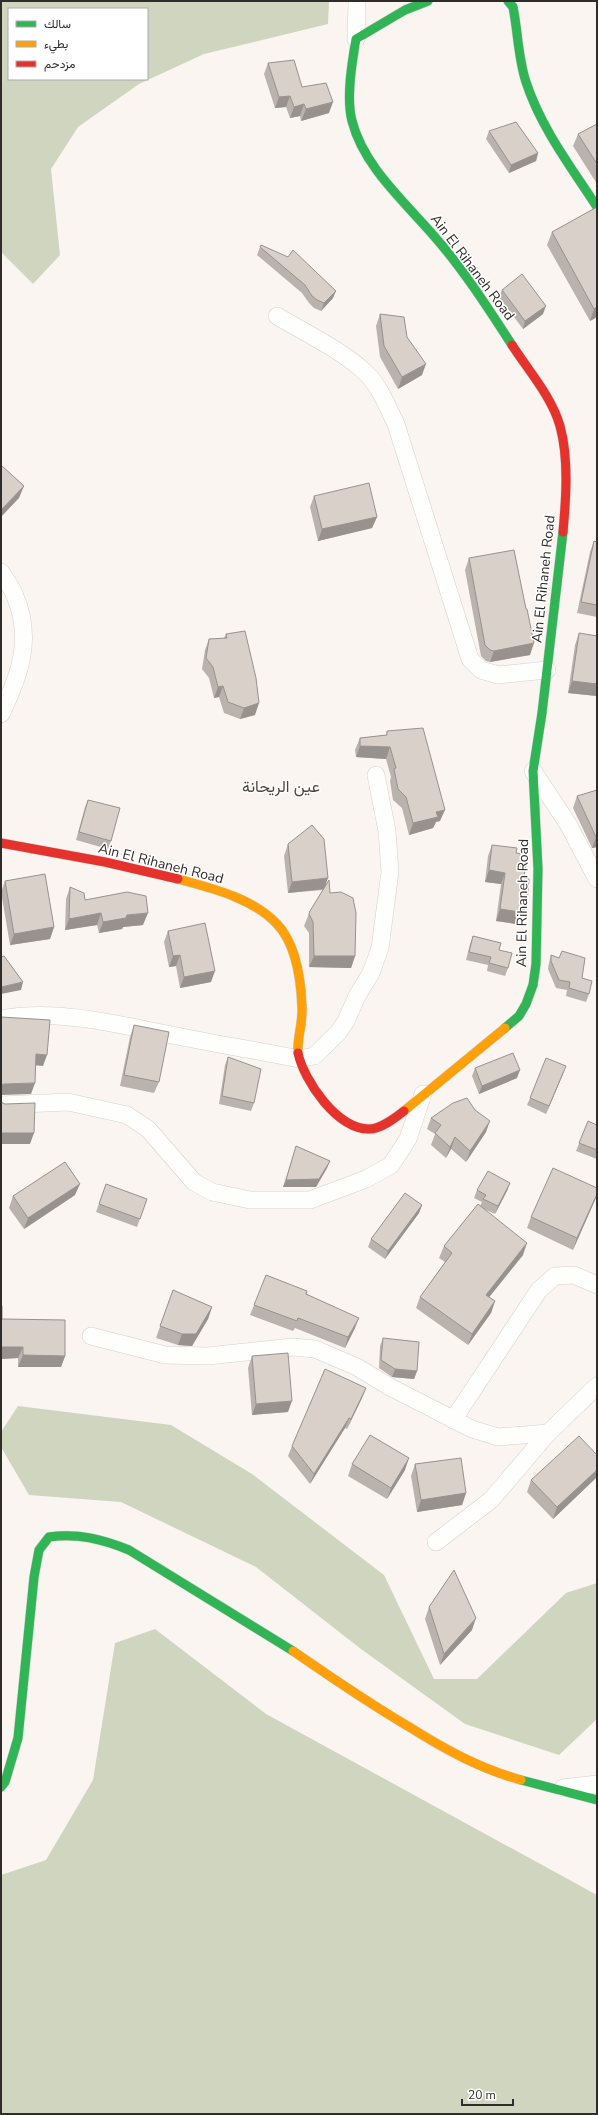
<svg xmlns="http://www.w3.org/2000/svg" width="598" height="2115" viewBox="0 0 598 2115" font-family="'Nunito Sans',Vazirmatn,sans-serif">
  <rect width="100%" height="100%" fill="#faf5f0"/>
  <path fill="#cfd5bf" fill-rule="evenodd" d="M1,1H329L328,24L204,54L139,84L78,127L51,169L60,255L33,284L1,252ZM9,9H147V79H9Z
    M18,1406L171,1425L252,1474L384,1575L434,1679H477L566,1593L597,1583V1719L559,1755L465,1724L361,1649L256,1567L121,1502L29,1495L1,1447V1432Z
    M155,1629L266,1714L597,1895V2114H1V1875L46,1860L93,1780L115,1643Z"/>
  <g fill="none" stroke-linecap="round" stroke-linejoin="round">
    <g stroke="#d4d0ce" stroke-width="18">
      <path id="street" d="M356,39L357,1
        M277,316C307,334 342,350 367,374C380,387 388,408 396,424L470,659L481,670L498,675L547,670
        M1,572C6,580 12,588 15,596C33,639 20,675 1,714
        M533,771L568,824L597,879
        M1,1019C61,1008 123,1026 182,1037C221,1045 261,1051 299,1059L314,1056L338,1033L346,1021L357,996L371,973L380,948L390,872L387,831L376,775
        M1,1105L68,1102L127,1115L148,1129L194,1182L212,1192L250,1200H310L366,1179L391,1165L408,1139L423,1094
        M91,1336L165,1355L208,1356L293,1347L315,1349L357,1367L390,1387L472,1429L498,1437L548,1433L597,1386
        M453,1420L539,1290L555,1276L574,1275L597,1285
        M436,1542L491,1500L548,1433
        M563,1788L597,1784"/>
    </g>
    <g stroke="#d4d0ce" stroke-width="10">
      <path id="fast" d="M428,1L405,10L356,39C352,62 346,98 352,121C364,167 404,201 434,236C463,269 488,308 512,345
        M508,1L513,7C518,32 518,58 526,82C541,128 571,167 597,207
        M505,1028L519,1016L526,1004L533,985L536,964L538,869L533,771L542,713L563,532
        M521,1780L597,1800
        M1,1787L5,1782L18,1738L34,1577L39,1550L49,1537C78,1533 102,1539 129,1550L293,1651"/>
    </g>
    <g stroke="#d4d0ce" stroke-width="10">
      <path id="slow" d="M178,879C211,888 253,898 277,924C296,944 301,981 302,1007C303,1023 297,1037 298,1053
        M404,1111L505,1028
        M293,1651C332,1678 370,1704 411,1728C446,1750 481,1769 521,1780"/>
    </g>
    <g stroke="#d4d0ce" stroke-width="10">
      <path id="jam" d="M512,345C528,370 552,397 560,426C569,459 566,499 563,532
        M1,843L105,862L178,879
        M298,1053C304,1081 337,1129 369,1129C381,1129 395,1118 404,1111"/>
    </g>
    <use href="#street" stroke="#fefefd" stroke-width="17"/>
    <use href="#fast" stroke="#30b455" stroke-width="9"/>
    <use href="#slow" stroke="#ff9f0a" stroke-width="9"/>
    <use href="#jam" stroke="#e5322d" stroke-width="9"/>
  </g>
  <path fill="#bab3ad" d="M268,63L302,87L329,113L301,121L300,116L290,118L286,107L275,108L264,74Z
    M597,124V184L573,146L578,134Z
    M489,131L538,153L536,161L509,173L486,139Z
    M597,207V317L590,321L547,245L552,232Z
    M260,247L333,298L321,311L314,308L309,303L302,293L257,255Z
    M502,290L543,314L523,329L499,297Z
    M380,314L407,337L422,375L398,389L380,357L376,326Z
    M314,496L377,517L372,528L318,541L310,507Z
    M594,541L597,542V617L577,613L590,552Z
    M469,558L530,655L490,662L486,661L481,656L465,570Z
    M579,633L597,636V696L568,693L575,645Z
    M226,634L255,715L240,719L224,713L219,697L214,698L209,678L202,669L205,650L209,639L224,638Z
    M387,731L440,821L436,822L433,828L409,835L402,808L393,800L390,781L391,777L386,759L356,757L355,750L360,738L386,735Z
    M597,790V847L592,848L573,808L577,796Z
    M88,800L111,841L108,849L76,840L85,807Z
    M288,844L326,883L355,956L351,968L309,967V933L304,926L310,911L323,890L288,893L284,856Z
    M492,845L516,853L521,860L527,903L523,914H520L516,924L496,921L501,884L485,882L488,856Z
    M5,881L54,927L50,939L10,945L1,892Z
    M70,887L85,900L143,925L123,927L122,929L99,933L97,925L65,930L66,899Z
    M168,931L211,982L180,988L176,966L169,967L164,942Z
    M473,936L499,950L508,968L505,976L487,971L488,965L466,960L470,944Z
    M551,955L582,978L589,994L586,1002L566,996L567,990L556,988L548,969L549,963Z
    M134,1025L159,1082L154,1093L120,1086L130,1037Z
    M228,1057L254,1103L251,1111L219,1104L225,1065Z
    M475,1068L517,1078L479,1094L472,1076Z
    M563,1074L546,1114L527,1105L530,1098Z
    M431,1118L486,1132L466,1162L451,1149L446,1158L431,1145L435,1134L427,1129Z
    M588,1121L597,1125V1159L576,1151Z
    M296,1146L330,1161L327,1168L316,1187H283Z
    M510,1183L507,1191L495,1214L484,1209L523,1255L489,1297L495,1301L491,1313L468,1345L416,1308L420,1297L445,1262L439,1258L444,1246L480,1206L482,1202L474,1198L477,1190Z
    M106,1184L147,1199L137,1227L96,1212Z
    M597,1188V1196L595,1200L573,1250L527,1228L531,1217Z
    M75,1195L24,1229L9,1208L13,1196Z
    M422,1205L419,1213L385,1259L368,1247L371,1239Z
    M173,1290L212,1307L208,1319L192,1346L178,1345L156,1338Z
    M306,1294L355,1328L345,1348L295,1328L293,1331L250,1315L254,1305Z
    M1,1306L2,1319L65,1356L61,1367H18V1358L1,1359Z
    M383,1338L417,1371L414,1379L392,1377L379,1368L380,1346Z
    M252,1356L288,1412L252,1415L248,1368Z
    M366,1388L362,1398L347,1429L345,1428L310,1484L288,1456L292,1446Z
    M352,1464L405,1470L387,1499L348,1476Z
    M415,1464L466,1493L462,1505L417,1512L411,1476Z
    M597,1470V1477L553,1519L527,1492L531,1480Z
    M429,1607L472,1630L440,1665L425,1619Z"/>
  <path fill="#97928d" d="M290,96L286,107L275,108L279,97Z
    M333,102L329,113L301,121L306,109Z
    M304,104L300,116L290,118L294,107Z
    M538,153L536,161L509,173L511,165Z
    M336,291L333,298L321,311L324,303Z
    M546,306L543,314L523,329L525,321Z
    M597,307V317L590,321L594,309Z
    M426,364L422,375L398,389L402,377Z
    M24,486L19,498L1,517V510Z
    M377,517L372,528L318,541L322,529Z
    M534,643L530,655L490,662L494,651Z
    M572,681L597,684V696L568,693Z
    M223,686L219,697L214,698L218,687Z
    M259,703L255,715L240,719L244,708Z
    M360,746L390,747L386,759L356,757Z
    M445,810L440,821L436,822L433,828L409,835L413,823L436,812Z
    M597,836V847L592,848L596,837Z
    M489,870L505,873L501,884L485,882Z
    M328,878L324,889L288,893L292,882Z
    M522,902L527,903L523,914H520L516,924L496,921L500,909Z
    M101,913L97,925L65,930L69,919Z
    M148,913L143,925L123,927L122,929L99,933L103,922L127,915Z
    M54,927L50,939L10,945L14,934Z
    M180,955L176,966L169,967L173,956Z
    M314,956H355L351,968L309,967Z
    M215,971L211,982L180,988L184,977Z
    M23,982L21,990L1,994V987Z
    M36,1054L47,1055L43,1066L32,1065Z
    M566,1066L563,1074L546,1114L549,1106Z
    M520,1070L517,1078L479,1094L482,1086Z
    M35,1083L31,1094L1,1095V1085L4,1084Z
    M490,1121L486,1132L466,1162L470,1151Z
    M1,1133H34L30,1144H1Z
    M455,1137L451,1149L446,1158L450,1147Z
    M330,1161L327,1168L316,1187H283L286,1180Z
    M510,1183L507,1191L495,1214L498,1206Z
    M80,1184L75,1195L24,1229L28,1218Z
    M597,1194L595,1200L573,1250L577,1238Z
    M422,1205L419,1213L385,1259L388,1251Z
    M527,1243L523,1255L482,1306L486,1295Z
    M495,1301L491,1313L468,1345L472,1334Z
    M212,1307L208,1319L192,1346L178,1345L182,1334Z
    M359,1318L355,1328L345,1348L348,1337Z
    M1,1347H23L18,1358L1,1359Z
    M23,1355L65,1356L61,1367H18Z
    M395,1369L417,1371L414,1379L392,1377Z
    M366,1388L362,1398L347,1429L351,1419Z
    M292,1401L288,1412L252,1415L256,1404Z
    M349,1418L345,1428L310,1484L314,1474Z
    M409,1458L405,1470L387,1499L391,1488Z
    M597,1470V1477L553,1519L557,1507Z
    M466,1493L462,1505L417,1512L421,1500Z
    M476,1618L472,1630L440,1665L444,1654Z"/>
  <path fill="#d8d0c9" stroke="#97928d" d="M294,60L302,87L326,83L333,102L306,109L304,104L294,107L290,96L279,97L268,63Z
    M516,122L538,153L511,165L489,131Z
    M597,124V164L578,134Z
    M597,207V307L594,309L552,232Z
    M261,245L288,257L293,250L336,291L324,303L317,300L312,296L305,285L260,247Z
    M522,274L546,306L525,321L502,290Z
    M380,314L404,317L407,337L426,364L402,377L384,346Z
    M1,465L24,486L1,510Z
    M369,483L377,517L322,529L314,496Z
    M594,541L597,542V605L581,602Z
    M514,550L526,609H527L534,643L494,651L490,650L485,645L469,558Z
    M245,631L256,678L259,703L244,708L228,702L223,686L218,687L213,667L206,658L209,639L227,638L226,634Z
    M579,633L597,636V684L572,681Z
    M423,728L445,810L436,812L438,817L413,823L406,797L398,789L394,769L396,768L390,747L360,746V738L387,735V731Z
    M597,790V836L596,837L577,796Z
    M88,800L120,808L111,841L79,832Z
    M312,825L324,839L328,878L292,882L288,844Z
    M492,845L517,848L516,853L522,854L521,860L526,861L524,878L529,879L527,903L522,902L520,912L500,909L505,873L489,870Z
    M45,874L54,927L14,934L5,881Z
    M329,880L330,893L341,892L353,898L356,913L355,956H314L313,922L309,914L310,911Z
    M70,887L84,893L85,900L127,892L146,896L148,913L127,915L126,918L103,922L101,913L69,919Z
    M205,923L215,971L184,977L180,955L173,956L168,931Z
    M473,936L501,943L499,950L512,953L508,968L489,963L491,957L469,952Z
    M562,951L585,958L582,978L592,981L589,994L569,988L570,982L559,980L551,961V955L559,958Z
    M4,956L23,982L1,987V957Z
    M1,1017L50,1020L47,1055L36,1054L35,1083L4,1084L1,1085Z
    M134,1025L169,1032L159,1082L124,1075Z
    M513,1053L520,1070L482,1086L475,1068Z
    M228,1057L261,1069L254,1103L222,1096Z
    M546,1058L566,1066L549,1106L530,1098Z
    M467,1098L475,1110L490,1121L470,1151L455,1137L450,1147L435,1133L441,1125L431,1118L453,1103Z
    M1,1102L5,1104L35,1103L34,1133H1Z
    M588,1121L597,1125V1150L579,1143Z
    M296,1146L330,1161L319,1179L286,1180Z
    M65,1162L80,1184L28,1218L13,1196Z
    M553,1168L597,1188V1194L577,1238L531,1217Z
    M488,1171L510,1183L498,1206L483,1199L486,1195L477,1190Z
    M106,1184L147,1199L140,1219L99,1204Z
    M405,1193L422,1205L388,1251L371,1239Z
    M478,1204L527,1243L486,1295L495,1301L472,1334L420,1297L452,1253L444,1246Z
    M266,1275L307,1291L306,1294L359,1318L348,1337L298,1318L297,1321L254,1305Z
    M173,1290L212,1307L196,1334H182L160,1326Z
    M1,1306H2V1319L65,1320V1356L23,1355V1347H1Z
    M383,1338L419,1342L417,1371L395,1369L381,1360Z
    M288,1353L292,1401L256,1404L252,1356Z
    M325,1369L366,1388L351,1419L349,1418L314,1474L292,1446Z
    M370,1435L409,1458L391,1488L352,1464Z
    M579,1436L597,1455V1470L557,1507L531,1480Z
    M461,1458L466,1493L421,1500L415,1464Z
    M454,1570L476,1618L444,1654L429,1607Z"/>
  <g text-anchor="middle" stroke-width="3" stroke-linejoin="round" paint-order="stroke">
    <g font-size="14" fill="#302c29" stroke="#fff">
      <text transform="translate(473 267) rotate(53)" y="5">Ain El Rihaneh Road</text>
      <text transform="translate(543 579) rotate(-84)" y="5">Ain El Rihaneh Road</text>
      <text transform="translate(161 863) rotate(14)" y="5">Ain El Rihaneh Road</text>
      <text transform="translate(522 903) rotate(-89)" y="5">Ain El Rihaneh Road</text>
    </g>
    <g font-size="16" fill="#4d453e" stroke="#fff">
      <text x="281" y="792">عين الريحانة</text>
    </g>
  </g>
  <rect width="598" height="2115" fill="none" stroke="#302c29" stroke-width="4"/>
  <rect x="8" y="8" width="140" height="72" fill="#ffffff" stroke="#acaba9"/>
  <rect x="16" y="21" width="20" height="6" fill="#30b455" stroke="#acaba9"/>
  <text x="44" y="28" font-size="12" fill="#302c29">سالك</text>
  <rect x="16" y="41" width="20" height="6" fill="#ff9f0a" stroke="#acaba9"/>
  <text x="44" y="48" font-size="12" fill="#302c29">بطيء</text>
  <rect x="16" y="61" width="20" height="6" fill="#e5322d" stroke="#acaba9"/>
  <text x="44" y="68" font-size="12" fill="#302c29">مزدحم</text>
  <path d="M462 2099v6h51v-6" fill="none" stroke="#302c29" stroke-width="2"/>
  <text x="468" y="2099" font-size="12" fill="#302c29" stroke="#ffffff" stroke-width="3" paint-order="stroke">20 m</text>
</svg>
